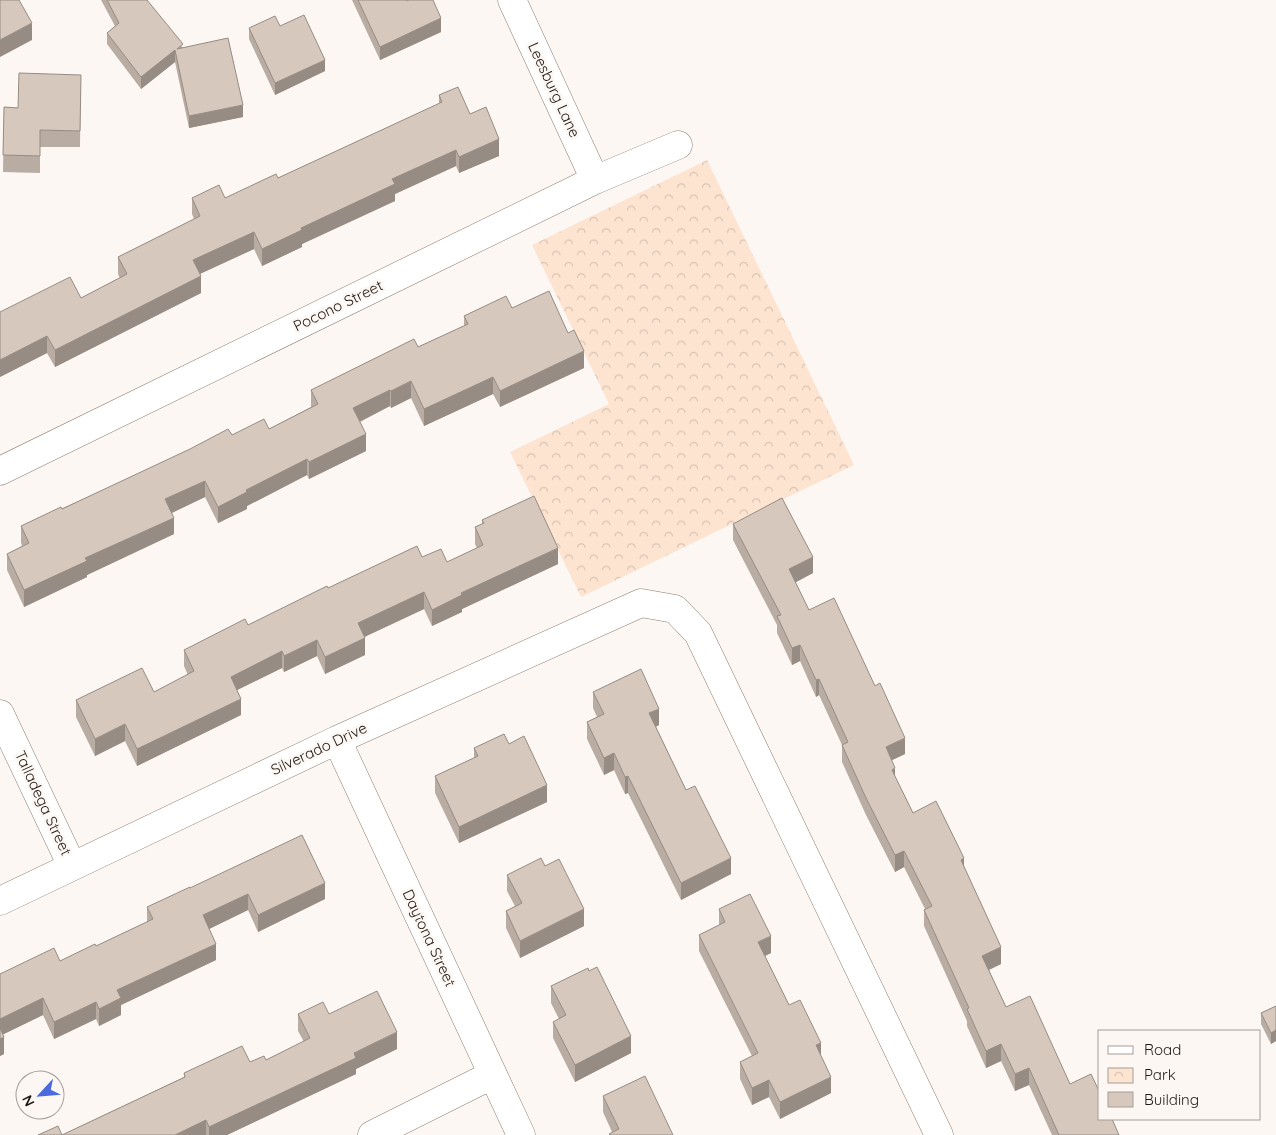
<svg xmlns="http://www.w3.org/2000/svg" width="1276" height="1135" viewBox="0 0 1276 1135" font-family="Quicksand,sans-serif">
  <defs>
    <pattern id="park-crowns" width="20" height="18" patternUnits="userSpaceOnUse" patternTransform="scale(1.25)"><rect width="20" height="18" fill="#fde4d1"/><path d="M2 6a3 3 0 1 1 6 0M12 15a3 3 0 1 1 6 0" fill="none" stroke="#d8c3b3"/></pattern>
  </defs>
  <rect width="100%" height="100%" fill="#fdf7f3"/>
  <path fill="url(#park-crowns)" d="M707,160L854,465L581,597L510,452L609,404L532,245Z"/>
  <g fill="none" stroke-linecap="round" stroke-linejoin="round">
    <g stroke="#8c7e74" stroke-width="29">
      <path id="minor" d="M512,0L595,180
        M0,471L595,180L678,145
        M0,714L72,866
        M337,740L521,1135
        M0,901L337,740L641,603L675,609L698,633L939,1135
        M372,1135L492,1075"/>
    </g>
    <use href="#minor" stroke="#fff" stroke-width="28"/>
  </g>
  <path fill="#b9aca3" d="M101,0H147L183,48L243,117L189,128L175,62L141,89L107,44V33L115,26Z
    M352,0H406L441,32L380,60Z
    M280,26L325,71L275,95L249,39V28Z
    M81,75L80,147H40V173L3,172L4,107L18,108Z
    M439,95L470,114L499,156L459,173L456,166L395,194V201L302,244V247L262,266L254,249L200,274L201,293L55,367L47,353L0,377V312L81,298L120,278L118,274V257L194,219L192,214V198H225L278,178L439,104Z
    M512,308L584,368L500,407L493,394L424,426L411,398L391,408L390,406L360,422L366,451L309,479L307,475L247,506V509L218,523L205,497L172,513L174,534L87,575V577L24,607L7,570V554L22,546L21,543V526L232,435L269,429L311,407V390L418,347L464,326V316Z
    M482,520L558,564L462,609V612L432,626L424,609L364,637L365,655L325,674L317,656L284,672L282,668L237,690L241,715L137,766L125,741L95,756L76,717V700L154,692L188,675L184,666V650L248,625L328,588L422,557L447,562L477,548L475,544V527L482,524Z
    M733,524L813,573L795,582L809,610L905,754L892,760L895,777L913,813L964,867L1001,964L989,970L1006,1007L1070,1084L1119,1135H1052L1029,1085L1015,1091L1001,1061L986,1068L967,1026V1021L924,926V910L925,909L904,867L895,872L866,815L842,762V745L819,695L816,697L800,661L792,665L777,633V625L733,540Z
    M593,692L659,725L656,727L686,790L731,874L681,900L628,793L625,794L614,770L604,775L587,739V722L597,717L593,708Z
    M509,744L547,802L459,843L435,793V776L474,758V748Z
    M545,866L584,926L520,958L506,928V911L515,906L507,891V875Z
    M190,888L325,899L258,932L248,910L209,929L216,960L121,1005V1015L99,1026L96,1019L54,1039L43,1015L3,1034L4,1054L0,1056V974L60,961L96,946L147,922V907Z
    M719,909L771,953L765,956L789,1005L821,1056L831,1093L780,1119L769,1097L752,1105L740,1079V1062L752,1056L699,951V935L719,925Z
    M551,986L631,1053L575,1082L553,1038V1022L559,1019L551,1003Z
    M1276,1006V1041L1271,1044L1261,1024V1013Z
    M298,1014H329L397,1049L356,1069V1074L227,1135H62L184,1077V1073L266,1060L304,1042L298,1031Z
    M603,1096L673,1135H609V1134L612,1132L603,1112Z"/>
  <path fill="#968c84" d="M441,18V32L380,60V47Z
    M32,23V40L0,57V40Z
    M175,50V62L141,89V77Z
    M325,60V71L275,95V83Z
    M243,105V117L189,128V116Z
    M499,139V156L459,173V157Z
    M456,150V166L395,194V201L302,244V247L262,266V249L392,179Z
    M254,232V249L193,277V260Z
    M201,276V293L55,367V350Z
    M47,336V353L0,377V360Z
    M584,351V368L500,407V391Z
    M493,377V394L424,426V409Z
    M411,381V398L391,408V391Z
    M390,390V406L353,425V408Z
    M366,434V451L309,479V462Z
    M307,459V475L247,506V509L218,523V507L246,490Z
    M205,481V497L165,516V499Z
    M174,518V534L87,575V577L24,607V590L85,558Z
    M558,548V564L462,609V612L432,626V610L461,593Z
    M813,557V573L789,586V569Z
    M424,592V609L358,640V623Z
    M365,638V655L325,674V657Z
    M317,640V656L284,672V656Z
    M800,645V661L792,665V648Z
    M282,651V668L231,693V677Z
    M819,679V695L816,697V680Z
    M241,699V715L137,766V749Z
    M659,709V725L649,730V713Z
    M125,724V741L95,756V739Z
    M905,738V754L886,763V747Z
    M614,753V770L604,775V758Z
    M895,768V785L892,770Z
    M628,776V793L625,794V777Z
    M547,785V802L459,843V827Z
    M904,851V867L895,872V855Z
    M731,858V874L681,900V883Z
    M964,858V875L961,860Z
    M325,883V899L258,932V915Z
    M248,894V910L203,932V915Z
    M584,909V926L520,958V941Z
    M771,936V953L758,959V942Z
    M216,944V960L121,1005V1015L99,1026V1009L117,990Z
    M1001,947V964L982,973V956Z
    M43,998V1015L0,1036V1019Z
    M96,1002V1019L54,1039V1022Z
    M1276,1030V1041L1271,1044V1033Z
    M397,1032V1049L356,1069V1074L227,1135H209V1127Z
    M631,1036V1053L575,1082V1065Z
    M4,1037V1054L0,1056V1039Z
    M821,1043V1060L816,1045Z
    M1001,1044V1061L986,1068V1051Z
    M1029,1068V1085L1015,1091V1074Z
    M831,1077V1093L780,1119V1102Z
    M769,1080V1097L752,1105V1088Z
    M206,1120V1135H175Z"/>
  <path fill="#d7c8bd" stroke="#968c84" d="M0,0H19L32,23L0,40Z
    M107,0H147L183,44L177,49L228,38L243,105L189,116L175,50L141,77L107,33L119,23Z
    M358,0H406L407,1L409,0H433L441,18L380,47Z
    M304,15L325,60L275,83L249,28L275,16L280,26Z
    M19,73L81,75L80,131L40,130V156L3,155L4,107L18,108Z
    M458,87L470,114L486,107L499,139L459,157L456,150L392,179L395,184L301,228L302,230L262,249L254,232L193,260L201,276L55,350L47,336L0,360V312L70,277L81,298L127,274L118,257L200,216L192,198L219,185L225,198L276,174L278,178L442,102L439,95Z
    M549,291L568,333L574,330L584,351L500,391L493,377L424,409L411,381L391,391L390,390L353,408L366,434L309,462L307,459L246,490L247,492L218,507L205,481L165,499L174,518L85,558L87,561L24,590L7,554L29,543L21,526L61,507L62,509L190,449L228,429L232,435L264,419L269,429L318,404L311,390L414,339L418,347L468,324L464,316L506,296L512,308Z
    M534,496L558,548L461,593L462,595L432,610L424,592L358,623L365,638L325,657L317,640L284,656L282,651L231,677L241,699L137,749L125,724L95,739L76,700L142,668L154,692L194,671L184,650L245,619L248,625L327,586L328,588L417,546L422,557L441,549L447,562L483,545L475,527L484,523L482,520Z
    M782,498L813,557L789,569L809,610L834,598L875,686L880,683L905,738L886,747L895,768L892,770L913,813L936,801L964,858L961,860L1001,947L982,956L1006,1007L1030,996L1070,1084L1091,1074L1100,1093V1119H1112L1119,1135H1059L1029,1068L1015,1074L1001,1044L986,1051L967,1009L969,1008L924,910L932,906L904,851L895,855L866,798L842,745L848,742L819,679L816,680L800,645L792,648L777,616L781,615L733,524Z
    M641,669L659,709L649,713L686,790L695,786L731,858L681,883L628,776L625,777L614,753L604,758L587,722L604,714L593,692Z
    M504,734L509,744L524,736L547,785L459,827L435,776L478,756L474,748Z
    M302,835L325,883L258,915L248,894L203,915L216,944L117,990L121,998L99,1009L96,1002L54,1022L43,998L0,1019V974L54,948L60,961L95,944L96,946L153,919L147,907L190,887V888Z
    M541,858L545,866L559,859L584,909L520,941L506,911L522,903L507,875Z
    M750,894L771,936L758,942L789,1005L800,1000L821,1043L816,1045L831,1077L780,1102L769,1080L752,1088L740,1062L758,1053L699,935L725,922L719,909Z
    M597,967L631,1036L575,1065L553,1022L566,1015L551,986L588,968L589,971Z
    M377,991L397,1032L354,1053L356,1058L209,1127L206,1120L175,1135H62L185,1077L184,1073L242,1046L250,1062L264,1056L266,1060L310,1038L298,1014L323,1002L329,1014Z
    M1276,1006V1030L1271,1033L1261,1013Z
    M0,1028L4,1037L0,1039Z
    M645,1076L673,1135H610L609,1134L619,1129L603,1096Z
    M58,1126L62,1135H38Z"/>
  <g text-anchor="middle" stroke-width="5" stroke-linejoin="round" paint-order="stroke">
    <g font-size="15" fill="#1d1814" stroke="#fdf7f3">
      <text transform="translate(554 90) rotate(65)" y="5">Leesburg Lane</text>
      <text transform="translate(338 306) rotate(-26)" y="5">Pocono Street</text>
      <text transform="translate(319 749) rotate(-25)" y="5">Silverado Drive</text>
      <text transform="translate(43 803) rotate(65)" y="5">Talladega Street</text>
      <text transform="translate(429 938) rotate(65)" y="5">Daytona Street</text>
    </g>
  </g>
  <rect x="1098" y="1030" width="162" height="90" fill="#fdf7f3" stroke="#a39e9a"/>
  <rect x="1108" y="1046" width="25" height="8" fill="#ffffff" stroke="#a39e9a"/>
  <text x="1144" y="1055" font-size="15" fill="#1d1814">Road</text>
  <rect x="1108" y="1068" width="25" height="15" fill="url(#park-crowns)" stroke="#a39e9a"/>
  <text x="1144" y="1080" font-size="15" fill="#1d1814">Park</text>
  <rect x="1108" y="1092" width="25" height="15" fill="#d7c8bd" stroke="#a39e9a"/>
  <text x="1144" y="1105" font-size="15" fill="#1d1814">Building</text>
  <g transform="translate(40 1095) rotate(244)"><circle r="24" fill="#fdf7f3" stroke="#a39e9a"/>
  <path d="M0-4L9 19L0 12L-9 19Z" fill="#4a6ade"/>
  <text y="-8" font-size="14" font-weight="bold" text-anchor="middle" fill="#1d1814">N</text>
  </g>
</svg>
